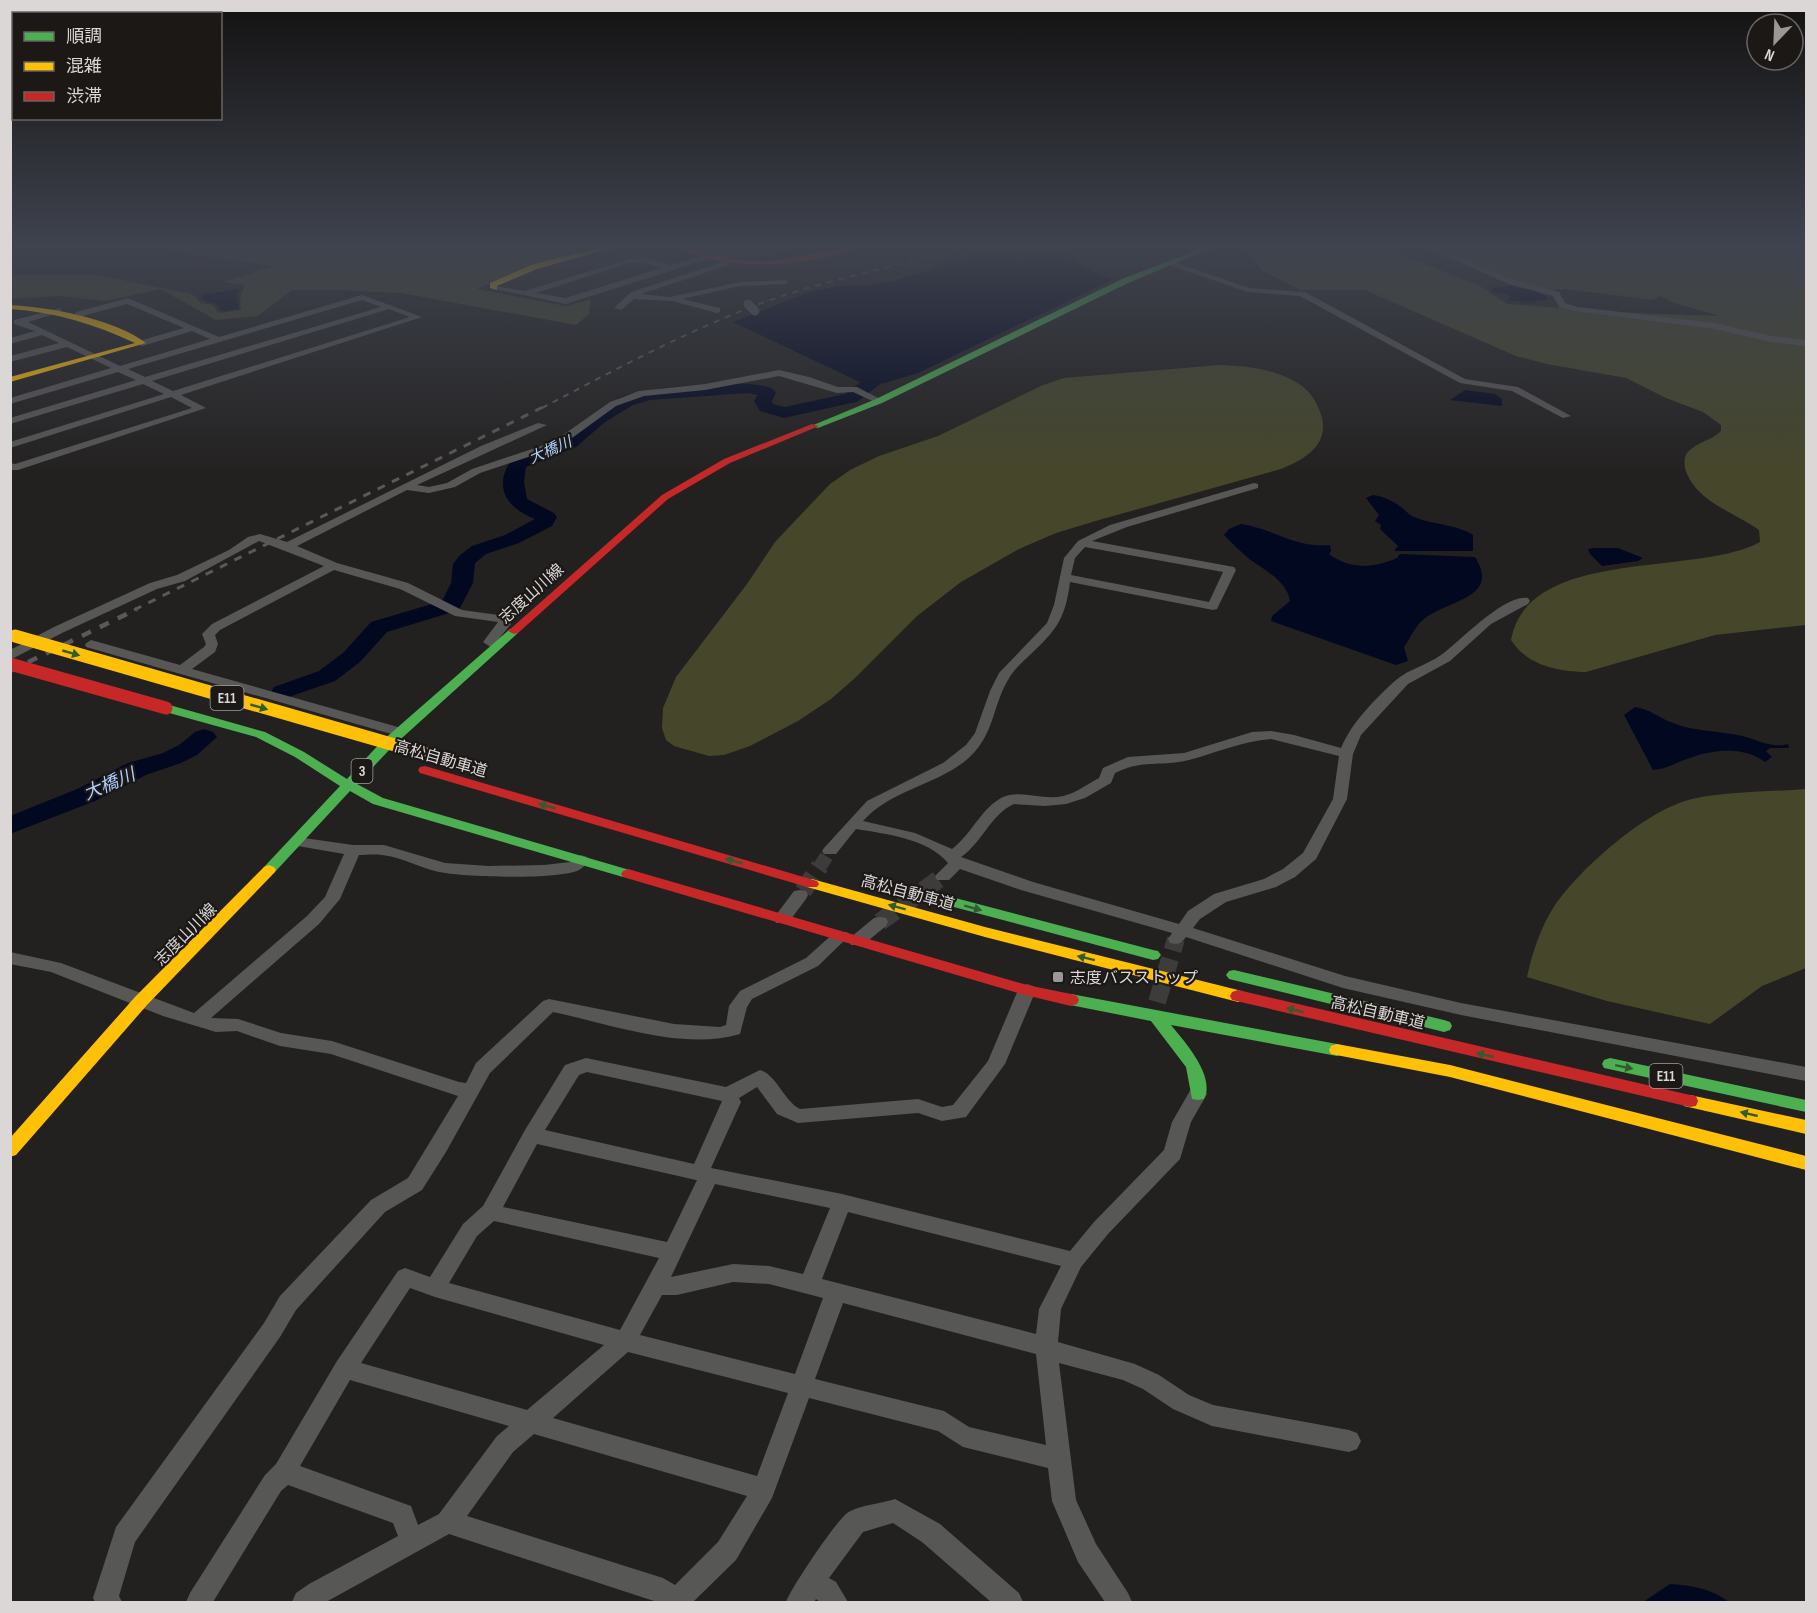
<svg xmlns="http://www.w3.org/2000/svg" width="1817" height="1613" viewBox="0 0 1817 1613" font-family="'Sofia Sans Condensed','Noto Sans JP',sans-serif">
  <rect width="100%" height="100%" fill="#232120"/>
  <path fill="#45462a" d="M170,248H595L520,269L477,289L566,306L591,299L589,314L576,325L401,293L340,290H292L258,316L216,320L161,289L106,301L60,296L11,299V275H96L192,294L201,303L213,305L218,313L241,310L240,297L245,285L223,282L274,266L197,255Z
    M688,248H795L766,256L708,258Z
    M1245,248H1385L1480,286L1507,304L1634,313L1720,316L1674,303L1661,296L1652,300L1567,289L1549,290L1524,284L1440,248H1806V625L1715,635L1586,672C1557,671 1528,666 1511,640C1528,546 1697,577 1760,542L1759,530C1734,512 1694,501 1685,468C1684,462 1684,455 1689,451C1698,442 1712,440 1721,431V425L1703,412L1666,398L1626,378L1547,364L1516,356L1365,290H1300L1262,270Z
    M1220,365C1245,366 1269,368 1292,380C1306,387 1313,395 1319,409C1333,442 1308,458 1281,469L1099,520L1056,533L1019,549L961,582L917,616L855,678L831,699L798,721L750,746L724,755L709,756L674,746L666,740L662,728L663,708L676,677L747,584L775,542L830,484L850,470L879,456L938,436L1043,385L1064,378Z
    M1806,789V968L1762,986L1710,1024L1607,1001L1527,977C1532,953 1541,926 1555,905C1582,867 1646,810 1692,799C1729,791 1769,792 1806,789Z"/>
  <path fill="#030821" d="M993,248H1064L1061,250C1075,263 1095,275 1114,279L918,373L885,383L866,385L733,322L810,292L840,286L872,285L896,280L925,272L940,264Z
    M1510,286L1533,290L1547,297V300C1533,302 1521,302 1507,300L1510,298L1508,295L1491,292L1492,288Z
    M240,289C232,296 239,299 239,309L221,311L217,304L207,302L201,298L202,294Z
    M1465,390L1495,394L1502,399V406L1450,400Z
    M1373,495C1388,497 1400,505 1409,514C1419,523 1458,524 1473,535V551H1394L1398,546L1380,529L1381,525L1375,521L1379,515L1366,498Z
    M1241,524C1275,529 1293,548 1330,545L1331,551L1329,554C1350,570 1374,568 1397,558L1400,554L1475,557C1502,599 1445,600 1423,620C1415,626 1410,639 1404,647L1408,661L1396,665L1271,621L1272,616L1290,601C1287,581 1263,569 1248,558C1240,551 1232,543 1224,535L1229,529Z
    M1595,548H1618L1643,558L1638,561L1602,566L1590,554L1588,549Z
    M1635,707C1650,709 1659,718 1673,723C1693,731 1717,731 1738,735C1755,738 1770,749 1788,744L1789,748H1770L1766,751L1772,757L1765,762C1745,747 1716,749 1693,757C1679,761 1667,769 1653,770L1624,715Z
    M1670,1584C1691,1585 1712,1589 1729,1602H1643Z"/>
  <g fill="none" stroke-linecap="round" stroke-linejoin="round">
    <path fill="#030821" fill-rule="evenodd" d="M878,372L884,373L886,377L884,381L857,402L851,403L784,418L760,411L754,401L758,395L748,393L650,400L633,405L605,422L576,447L526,467L524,482L527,499L554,513L557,517L552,526L519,543L486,554L475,563L473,583L459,610L387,632L360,662L335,681L283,699L274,697L271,692L274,687L319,671L344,652L371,622L442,601L451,583L453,564L460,555L472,546L505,535L535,519C507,508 492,487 512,459C529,453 549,448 564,439C583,427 598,409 619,398C642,387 753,377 773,389L776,393L772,401L773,404L785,407L845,394L872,373Z
      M204,729L213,732L217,737L197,755L181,763L146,775L95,801L10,834V816L77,789L128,763L163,753L179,745L195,732Z"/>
    <path stroke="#3e3c3b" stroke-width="14" stroke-dasharray="14 7" stroke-linecap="butt" d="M819,868L830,851"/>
    <path stroke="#3e3c3b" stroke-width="18" stroke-dasharray="18 9" stroke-linecap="butt" d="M803,891L820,866
      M880,922L943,876
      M1157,1002L1176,939"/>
    <path fill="#575756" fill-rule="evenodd" d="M1427,248H1439L1515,280L1559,292L1565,303L1577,307L1715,323L1771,336L1806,340V346L1771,342L1715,329L1574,311L1559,307L1553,296L1509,284Z
      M702,256L706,258L705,260L566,304L490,288L494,286L525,291L629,259L644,258L669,265ZM643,262L661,268L566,298L536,293L630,263Z
      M726,261H729V265L641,294L670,297L740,282L785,280L789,282L785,284L740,286L682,299L720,308V312L717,313L672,301L634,299L621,310L614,308L631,292Z
      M1172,261L1249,288L1305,292L1465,379L1518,387L1571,416L1563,418L1512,391L1460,383L1300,296L1248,292L1169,265V261Z
      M362,295L422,317L181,395L206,408L18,470H10V463L15,464L192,408L171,397L10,448V442L164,394L143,384L10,424V418L136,380L118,372L10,404V398L111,368L67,347L10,362V356L59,343L42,335L10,344V338L35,331L14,324V320L61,308V312L28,322L120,366L210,339L192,331L142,346L139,345V341L184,328L127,304L79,317L75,314L76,312L128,298L219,337ZM362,300L381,307L145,377L128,369ZM389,309L410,317L173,391L152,381Z
      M779,370L809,377L838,387H857L884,401L879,404L853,392L837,393L779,376L705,390L644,396L616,406L561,446L480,473L455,487L429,493L407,490L297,546L337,563L408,583L462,610L506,616L511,624L497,641L503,645L502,648H492L483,642L498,622L455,616L400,589L334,570L220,630L215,635L218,644L215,652L192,669L405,729L407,732L405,735H395L86,647L85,644L91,640L180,665L204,647L206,644L202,634L212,624L324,566L259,541L185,581L157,589L62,633L10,660V650L54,627L150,583L177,575L229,550L248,537L260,534L287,542L481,446L538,423L547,425L417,485L429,487L447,483L472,469L553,442L610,402L639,391L705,384Z
      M1254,483L1258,484V488L1127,527L1092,541L1234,567L1236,570L1217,609L1213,610L1070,582C1066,615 1058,629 1033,652C1026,659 1017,666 1011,675C991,705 996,737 964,762C932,786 890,791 863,821L915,833L952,849C971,835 980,810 1001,798C1018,789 1038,799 1057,797C1072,796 1086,785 1099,778L1103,768L1128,757L1184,753L1252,732L1271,731L1294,735L1341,748C1352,722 1375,699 1396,680C1409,669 1427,665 1441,655C1459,642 1505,593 1528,598L1530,601L1528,604L1491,624L1450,661L1408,684L1361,735L1353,754L1347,799L1316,859L1295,877L1276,887L1226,902L1200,919L1193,928L1345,976L1461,1003L1806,1067V1081L1461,1015L1343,988L1186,937C1181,944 1178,945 1170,943L1168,939L1172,933L1021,890L960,869L949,880H937L935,876L948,863C927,838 885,834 856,829L836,854H824L822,851L824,848L867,801L943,763L966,745L975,733L990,691L999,673L1047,623L1054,605L1064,558L1078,541L1110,525ZM1085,547L1223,572L1209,602L1071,575L1075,558ZM1271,739L1339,756L1333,799L1303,853L1283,869L1264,879L1214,894L1188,911L1179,924L1033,882L961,857C982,843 990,815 1014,804L1045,806L1066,804L1085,798L1111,783L1115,773C1143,759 1161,767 1189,760C1216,753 1242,741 1271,739Z
      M297,837L353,845H384L445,863L489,866L544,865L570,862L581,855L587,857L589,860C586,864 583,868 579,870C559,880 469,877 445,873C423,870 403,857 382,855C374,854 366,855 359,855L340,899L319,924L211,1018L238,1019L281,1033L332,1041L459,1082L466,1083L476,1063L543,1001L549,999L674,1024L720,1027L726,1025L729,1006L740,991L806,958L835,932H847L849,936L818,966L752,999L747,1007L740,1034C683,1051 610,1024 553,1012L490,1073L446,1152L422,1190L385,1212L296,1310L280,1337L135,1542L119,1596L122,1602H95L93,1598L116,1527L264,1323L280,1296L371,1200L408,1178L458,1096L331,1054L280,1046L237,1031L216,1032L163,1016L51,972L10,964V952L61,963L194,1013L307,916L325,897L344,854L292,845L289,842L292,839Z
      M800,890L806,891L808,895L806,899L788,923H776L774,919L776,915L794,891Z
      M880,917L886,918L888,922L886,926L863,945H851L849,941L851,937L874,918Z
      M1027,984L1033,986L1036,990L1005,1064L966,1117L942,1121L918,1113L798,1123L777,1114L757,1087L739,1098L741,1102L711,1168L842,1194L1070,1251L1094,1222L1164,1150L1172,1122L1191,1089L1198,1087L1205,1089L1207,1094L1191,1122L1180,1159L1108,1234L1081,1267L1061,1309L1058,1342L1135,1364L1159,1375L1189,1395L1213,1405L1349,1430L1357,1433L1361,1441L1357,1449L1349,1452L1212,1426L1173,1409L1143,1389L1123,1380L1059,1363L1076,1500L1096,1544L1128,1593L1132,1602H1105L1078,1562L1052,1501L1048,1468L963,1447L938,1431L809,1398L772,1498L736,1560L693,1602H657L449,1534L326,1602H292L296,1593L309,1584L398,1536L393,1523L288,1485L281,1491L213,1602H186L190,1593L265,1475L276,1464L337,1361L398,1271L405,1268L430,1277L463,1224L483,1206L525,1130L565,1065L586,1058L726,1087L760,1070C777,1075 783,1100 800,1109L918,1099L942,1107L953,1105L988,1061L1018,990L1021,986ZM587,1072L722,1101L694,1164L545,1130L579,1075ZM537,1144L696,1180H697L667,1242L503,1207ZM715,1184L830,1208L803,1274L769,1266L733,1264L671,1277ZM848,1212L1061,1266L1039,1309L1036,1334L822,1279ZM494,1221L659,1258L620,1330L449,1283L477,1236ZM733,1282L769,1284L823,1298L795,1374L640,1335L662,1295H677ZM410,1288L435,1297L604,1345L527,1410L361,1363ZM843,1303L1036,1354L1046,1445L969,1427L944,1411L815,1379ZM628,1352L788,1393L757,1476L553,1418ZM350,1380L509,1426L497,1436L439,1514L418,1525L411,1506L300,1466ZM534,1434L747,1496L718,1542L675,1585L663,1578L467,1516L513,1452Z
      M895,1499L940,1524L1019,1593L1023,1602H991L922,1542L893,1523L863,1532L829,1578L836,1582L848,1602H820L816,1599L814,1602H786C791,1588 834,1524 846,1514C855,1506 883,1503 895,1499Z"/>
    <path fill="#4caf50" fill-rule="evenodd" d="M1202,248H1212L1128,283L882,403L818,428L811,426L876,399L1122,279Z
      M514,628L518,629V633L392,747L357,784L383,798L633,871L635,874L633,877H623L373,804L350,791L274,873H264L262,870L264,867L340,786L295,757L256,737L162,711L160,708L166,704L265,732L304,752L347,779L382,741L510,629Z
      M906,885L1153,950L1158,951L1161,955L1158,959L1153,960L901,893L899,890L901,887Z
      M1234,970L1444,1020L1450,1022L1452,1026L1450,1030L1444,1032L1229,979L1226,975L1229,971Z
      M1071,994L1337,1044L1343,1046L1345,1050L1343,1054L1337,1056L1171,1025C1184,1041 1216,1076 1204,1099L1198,1100L1192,1099L1186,1067L1151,1021L1065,1004L1063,1000L1065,996Z
      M1610,1058L1806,1100V1112L1604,1068L1602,1064L1604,1060Z"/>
    <path fill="#ffc107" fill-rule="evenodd" d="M598,248H611L537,269L497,286V290L490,288V283L531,265Z
      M10,305C49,307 115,319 146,343L10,382V377L135,343C94,324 55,312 10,309Z
      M269,865L274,867L276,870L274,873L147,1005L16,1155L10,1157V1138L135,997L264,867Z
      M812,879L985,927L1238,990L1244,992L1246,996L1244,1000L1238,1002L985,937L807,887L805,884L807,881Z
      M1337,1044L1450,1065L1806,1156V1170L1450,1077L1331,1054L1329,1050L1331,1046Z
      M1690,1095L1806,1120V1134L1684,1106L1682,1101L1684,1096Z"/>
    <path fill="#c62828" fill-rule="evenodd" d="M679,248C692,248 703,253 715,256C732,260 749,261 766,261C796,260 825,248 854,248C812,268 721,272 679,248Z
      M812,424L819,426L730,463L668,499L518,633L514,634L508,631L662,495L724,459Z
      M425,766L817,881L819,884L817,887H807L420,773L418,770L420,767Z
      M628,869L1027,985L1071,994L1077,996L1079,1000L1077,1004L1071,1006L1021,994L623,877L621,874L623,871Z
      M1238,990L1690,1095L1696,1096L1698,1101L1696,1106L1690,1107L1232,1000L1230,996L1232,992Z"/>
    <path stroke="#5a5858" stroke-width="2" stroke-dasharray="6 6" stroke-linecap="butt" d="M542,408C605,375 668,341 734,314C807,283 889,268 966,248"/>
    <path stroke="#5a5858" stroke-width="3" stroke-dasharray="8 8" stroke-linecap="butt" d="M134,610L545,406"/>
    <path stroke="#5a5858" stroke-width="4.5" stroke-dasharray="10 10" stroke-linecap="butt" d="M10,671L137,609"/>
    <path stroke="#575756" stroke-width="9" d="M748,304L755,311"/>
    <path stroke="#ffc107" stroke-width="13" d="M15,636L440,758"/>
    <path stroke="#c62828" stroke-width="13" d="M10,664L166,708"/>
  </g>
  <defs><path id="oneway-solid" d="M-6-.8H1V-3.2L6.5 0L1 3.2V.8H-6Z" transform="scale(1.5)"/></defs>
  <g fill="#315c30">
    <use href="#oneway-solid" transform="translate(71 653) rotate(16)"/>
    <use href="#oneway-solid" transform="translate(259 707) rotate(16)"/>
    <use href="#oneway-solid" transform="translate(547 806) rotate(-164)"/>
    <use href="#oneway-solid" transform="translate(734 861) rotate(-164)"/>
    <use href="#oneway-solid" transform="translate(897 907) rotate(-165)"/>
    <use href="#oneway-solid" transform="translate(973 908) rotate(15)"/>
    <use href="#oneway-solid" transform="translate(1086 958) rotate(-166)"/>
    <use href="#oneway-solid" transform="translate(1295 1010) rotate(-166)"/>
    <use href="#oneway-solid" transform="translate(1485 1055) rotate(-167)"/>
    <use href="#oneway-solid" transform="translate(1624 1067) rotate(12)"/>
    <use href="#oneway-solid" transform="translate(1749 1114) rotate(-167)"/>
  </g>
  <linearGradient id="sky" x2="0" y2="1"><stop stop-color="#131212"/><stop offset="0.52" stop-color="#3f434e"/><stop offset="1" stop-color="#3f434e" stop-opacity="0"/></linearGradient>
  <rect width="1817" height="474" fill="url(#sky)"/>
  <rect fill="#9a9796" stroke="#1b1816" stroke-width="2" x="1052" y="971" width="12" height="12" rx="3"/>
  <g text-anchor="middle" stroke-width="4.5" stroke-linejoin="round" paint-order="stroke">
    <g font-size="15" font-style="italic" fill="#b0d0ff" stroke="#1b1816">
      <text transform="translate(550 450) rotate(-24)" y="5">大橋川</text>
    </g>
    <g fill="#1b1816" stroke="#a19e9c" stroke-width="1.5">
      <rect x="210.5" y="686" width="33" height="24" rx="4.5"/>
      <rect x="351.5" y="759" width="21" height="24" rx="4.5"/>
      <rect x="1649.5" y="1064" width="33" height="24" rx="4.5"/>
    </g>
    <g font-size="15" font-weight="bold" fill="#dad7d6">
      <text x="227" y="703">E11</text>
      <text x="362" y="776">3</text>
      <text x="1666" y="1081">E11</text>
    </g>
    <g font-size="16" fill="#dad7d6" stroke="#1b1816">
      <text transform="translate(531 593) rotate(-42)" y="6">志度山川線</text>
      <text transform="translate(441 758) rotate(16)" y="6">高松自動車道</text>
      <text transform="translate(908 892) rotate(15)" y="6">高松自動車道</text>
      <text transform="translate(185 934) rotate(-45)" y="6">志度山川線</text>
      <text transform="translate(1378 1012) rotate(13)" y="6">高松自動車道</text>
    </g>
    <g font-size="16" fill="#dad7d6" stroke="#1b1816" text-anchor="start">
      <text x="1070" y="983">志度バスストップ</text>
    </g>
    <g font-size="18" font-style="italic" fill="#b0d0ff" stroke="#1b1816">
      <text transform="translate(109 784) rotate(-23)" y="6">大橋川</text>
    </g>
  </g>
  <rect width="1817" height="1613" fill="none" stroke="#dad7d6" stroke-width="24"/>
  <rect x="12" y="12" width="210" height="108" fill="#1b1816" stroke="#676463" stroke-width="1.5"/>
  <rect x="24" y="32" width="30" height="9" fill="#4caf50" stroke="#676463" stroke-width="1.5"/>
  <text x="66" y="42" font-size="18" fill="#dad7d6">順調</text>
  <rect x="24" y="62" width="30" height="9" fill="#ffc107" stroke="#676463" stroke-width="1.5"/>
  <text x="66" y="72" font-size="18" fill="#dad7d6">混雑</text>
  <rect x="24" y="92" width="30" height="9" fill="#c62828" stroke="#676463" stroke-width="1.5"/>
  <text x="66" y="102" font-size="18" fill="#dad7d6">渋滞</text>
  <g transform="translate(1775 42) rotate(203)"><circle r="28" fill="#1b1816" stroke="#676463" stroke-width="1.5"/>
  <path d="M0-4.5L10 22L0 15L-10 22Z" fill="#9a9796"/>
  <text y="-9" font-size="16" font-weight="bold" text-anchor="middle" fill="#dad7d6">N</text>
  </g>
</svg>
